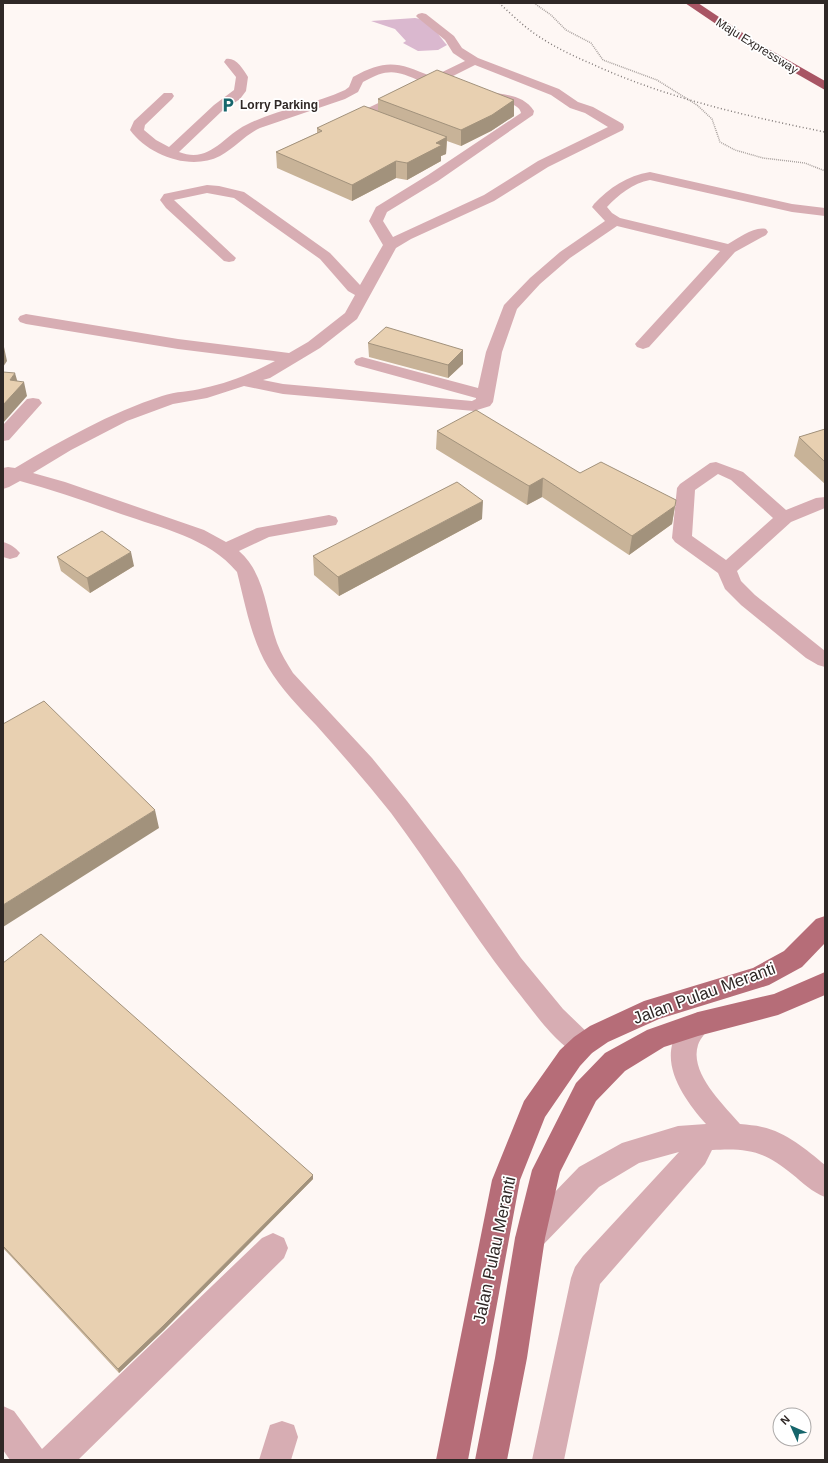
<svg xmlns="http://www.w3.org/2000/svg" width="828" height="1463" viewBox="0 0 828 1463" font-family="Helvetica,sans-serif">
  <rect width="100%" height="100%" fill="#fef7f4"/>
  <path fill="#dab8cf" d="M415,18C431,20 437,34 447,45L438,50L418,51L403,43L406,41L395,29L371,21Z"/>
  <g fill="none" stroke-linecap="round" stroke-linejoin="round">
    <path stroke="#a9a29f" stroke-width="1.5" stroke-dasharray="1 1" stroke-linecap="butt" d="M534,3L551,15L566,30L591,43L603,60L657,80L697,105L712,119L720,142L735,150L763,158L805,163L825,171"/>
    <path fill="#d7adb3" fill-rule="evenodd" d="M422,13L426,14L454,36L462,48L478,58L559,89L578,102L593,107L623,124L624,127L623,130L548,167L494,201L411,239L396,248L357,319L320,348L270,378L263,380L283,384L472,401L476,399V398L356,365L354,362L356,359L362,357L478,388L486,352L504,305L530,278L560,252L605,221L592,207L594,204C610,187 627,176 650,172L792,204L825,208V216L792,212L650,180C633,183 618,195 607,207L612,213L620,218L728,244C739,238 754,226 766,229L768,232L766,235L735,252L649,347L643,349L637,347L635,344L720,251L617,226L570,258L540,284L517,309L502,352L493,402L490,406L474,411L283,394L244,386L207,398L173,404L127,421L71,450L33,473L65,482L204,530L226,542L257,528L329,515L336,517L338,521L336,525L269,537L239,551C265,573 266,612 277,643C281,654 287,663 293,673L372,758L407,801L459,869L521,958L563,1009L592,1037L596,1045L592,1053L583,1057C560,1049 536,1015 521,996C474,938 436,873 391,813C367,783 342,754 316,725C299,707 281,689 268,667C251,639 245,603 237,572C209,538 161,528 121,514C87,502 54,490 20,481L9,487L3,489V468L8,467L15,468C62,440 110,413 162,396C176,391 190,392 204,388C228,383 253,373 275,361L178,349L26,324L20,322L18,319L20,316L26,314L178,339L289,353L308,342L345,313L355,295L348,291L320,259L234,198L207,193L174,200L236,258L234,261L229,262L224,261L166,208L160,200L164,194L207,185L219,186L244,192L330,253L360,285L383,245L369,221L376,207L428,175L521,113C519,101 491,100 481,98L479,95L481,92L485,91C503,95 523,94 534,111L533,115L438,181L387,212L383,221L393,237L484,195L538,161L608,127L585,113L570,108L551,95L475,65L353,126H343L342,123L343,120L422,82C396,70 388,68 363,82L358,92L345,99L260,128C245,135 235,148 220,156C191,171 149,156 130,130L134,121L164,93H172L174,96L172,99L145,125L144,130L156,140L169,147L214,105L234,90L236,77L224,62L226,59C236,57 243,69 248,77L246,91L240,99L222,111L179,152C210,164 223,136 246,125C277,109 313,105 345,90L349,87L353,77C386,59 398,62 432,77L465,61L453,53L445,40L418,18L416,16L418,14Z
      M33,398L39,399L42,403L9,440L3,441V425L27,399Z
      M716,462L743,472L786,510L816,498L825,497V508L791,522L737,571L741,581L755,595L825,651V667L818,665L806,658L741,605L725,589L718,573L675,542L672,538L677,488L680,484L710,463ZM718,474L731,480L773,518L726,560L692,536L695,490Z
      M3,542C10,544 15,547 20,553L17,557L10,559L3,557Z
      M698,1012L707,1016L711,1024C708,1031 700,1038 698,1045C689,1073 724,1105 740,1124C748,1125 755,1125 762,1127C786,1132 807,1150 825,1165V1197C812,1192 803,1183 792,1174C764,1151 748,1148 712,1150L705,1164L600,1284L564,1460H532L571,1278L575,1267L583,1256L679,1152L639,1163L599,1187L540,1248L530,1253L520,1248L515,1238L520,1228L579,1167L622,1143L678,1126L706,1124C684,1099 656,1061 680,1028C686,1020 689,1016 698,1012Z
      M273,1233L284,1238L288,1248L284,1258L78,1460H10L3,1450V1406L14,1411L42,1449L262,1238Z
      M282,1421L294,1425L298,1437L291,1460H259L270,1425Z"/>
    <path fill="#b66d78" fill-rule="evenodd" d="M825,916V943L802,967L769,985L659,1019L608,1042L592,1053L580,1066L545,1117L520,1180L468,1460H436L492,1180L524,1101L560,1050L574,1037L590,1026L644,1001L753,968L784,951L816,919Z
      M825,972V995L778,1015L698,1036L664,1047L625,1071L596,1101L560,1172L545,1238L527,1358L507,1460H475L495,1358L515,1238L532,1170L576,1083L605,1053L647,1030L698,1012L774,994Z"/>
    <path fill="#a85564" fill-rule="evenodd" d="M685,3H698L758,43L825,81V90L750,47Z"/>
    <path stroke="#817a78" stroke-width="1.5" stroke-dasharray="1 2.5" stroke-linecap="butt" d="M499,3C509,12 520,23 531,31C550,45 571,55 592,64C666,98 746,116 825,132"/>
  </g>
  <path fill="#c8b398" d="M378,99L514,100V116L491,131L461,146L447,141L446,154L441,156V161L407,180L396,178L352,201L277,168L276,152L317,133V128L378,111Z
    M368,343L463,364L448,378L369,357Z
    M825,429V484L794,456L799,437Z
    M437,431L580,473L675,506L672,524L629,555L542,497L527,505L436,449Z
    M482,519L339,596L314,575L313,556Z
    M57,557L134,566L90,593L61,571Z
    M3,963L313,1179L164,1330L119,1373L3,1248Z"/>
  <path fill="#a2927c" d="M514,100V116L491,131L461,146V130Z
    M447,137L446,154L441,156V161L407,180V163L436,143Z
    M396,161V178L352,201V185Z
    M4,347L7,361L3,367V348Z
    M463,350V364L448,378V365Z
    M15,373L19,387L24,382L27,396L3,423V405L10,380Z
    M543,478L542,497L527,505L529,486Z
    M483,501L482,519L339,596L338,577Z
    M675,506L672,524L629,555L632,536Z
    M131,552L134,566L90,593L87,578Z
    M155,810L159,828L3,927V905Z
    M313,1175V1179L164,1330L119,1373L118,1369Z"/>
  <path fill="#e8d0b1" stroke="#a2927c" d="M437,70L514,100L492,115L461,130L378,99Z
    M364,106L447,137L436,143L442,145L407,163L396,161L352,185L276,152L322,131L317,128Z
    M386,327L463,350L448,365L368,343Z
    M3,372L15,373L10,380L24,382L3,405Z
    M476,410L580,473L601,462L676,500L675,506L632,536L543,478L529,486L437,431Z
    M825,429V462L799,437Z
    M457,482L483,501L338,577L313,556Z
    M102,531L131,552L87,578L57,557Z
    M44,701L155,810L3,905V724Z
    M41,934L313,1175L163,1326L118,1369L3,1246V963Z"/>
  <defs>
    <g id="parking-bare" transform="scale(1.2)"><path d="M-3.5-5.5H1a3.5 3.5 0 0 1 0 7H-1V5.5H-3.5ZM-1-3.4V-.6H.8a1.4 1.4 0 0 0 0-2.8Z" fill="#16656b" stroke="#fff" stroke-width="2.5" paint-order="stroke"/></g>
  </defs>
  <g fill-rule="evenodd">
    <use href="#parking-bare" x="228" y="105"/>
  </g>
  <g text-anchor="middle" stroke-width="3.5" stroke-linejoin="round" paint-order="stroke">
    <g font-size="12" fill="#2f2826" stroke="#fff">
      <text transform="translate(757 46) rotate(32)" y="4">Maju Expressway</text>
    </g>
    <g font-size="12" font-weight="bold" fill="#2f2826" stroke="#fff" text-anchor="start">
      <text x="240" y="109">Lorry Parking</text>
    </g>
    <g font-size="17" fill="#2f2826" stroke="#fff">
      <text transform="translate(704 993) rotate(-20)" y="6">Jalan Pulau Meranti</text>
      <text transform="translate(494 1250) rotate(-78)" y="6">Jalan Pulau Meranti</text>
    </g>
  </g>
  <rect width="828" height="1463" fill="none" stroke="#2f2826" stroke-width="8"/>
  <g transform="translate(792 1427) rotate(315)"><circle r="19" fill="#ffffff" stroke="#aca9a8"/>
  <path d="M0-3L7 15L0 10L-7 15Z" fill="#16656b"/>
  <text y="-6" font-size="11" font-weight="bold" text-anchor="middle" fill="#2f2826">N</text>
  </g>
</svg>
